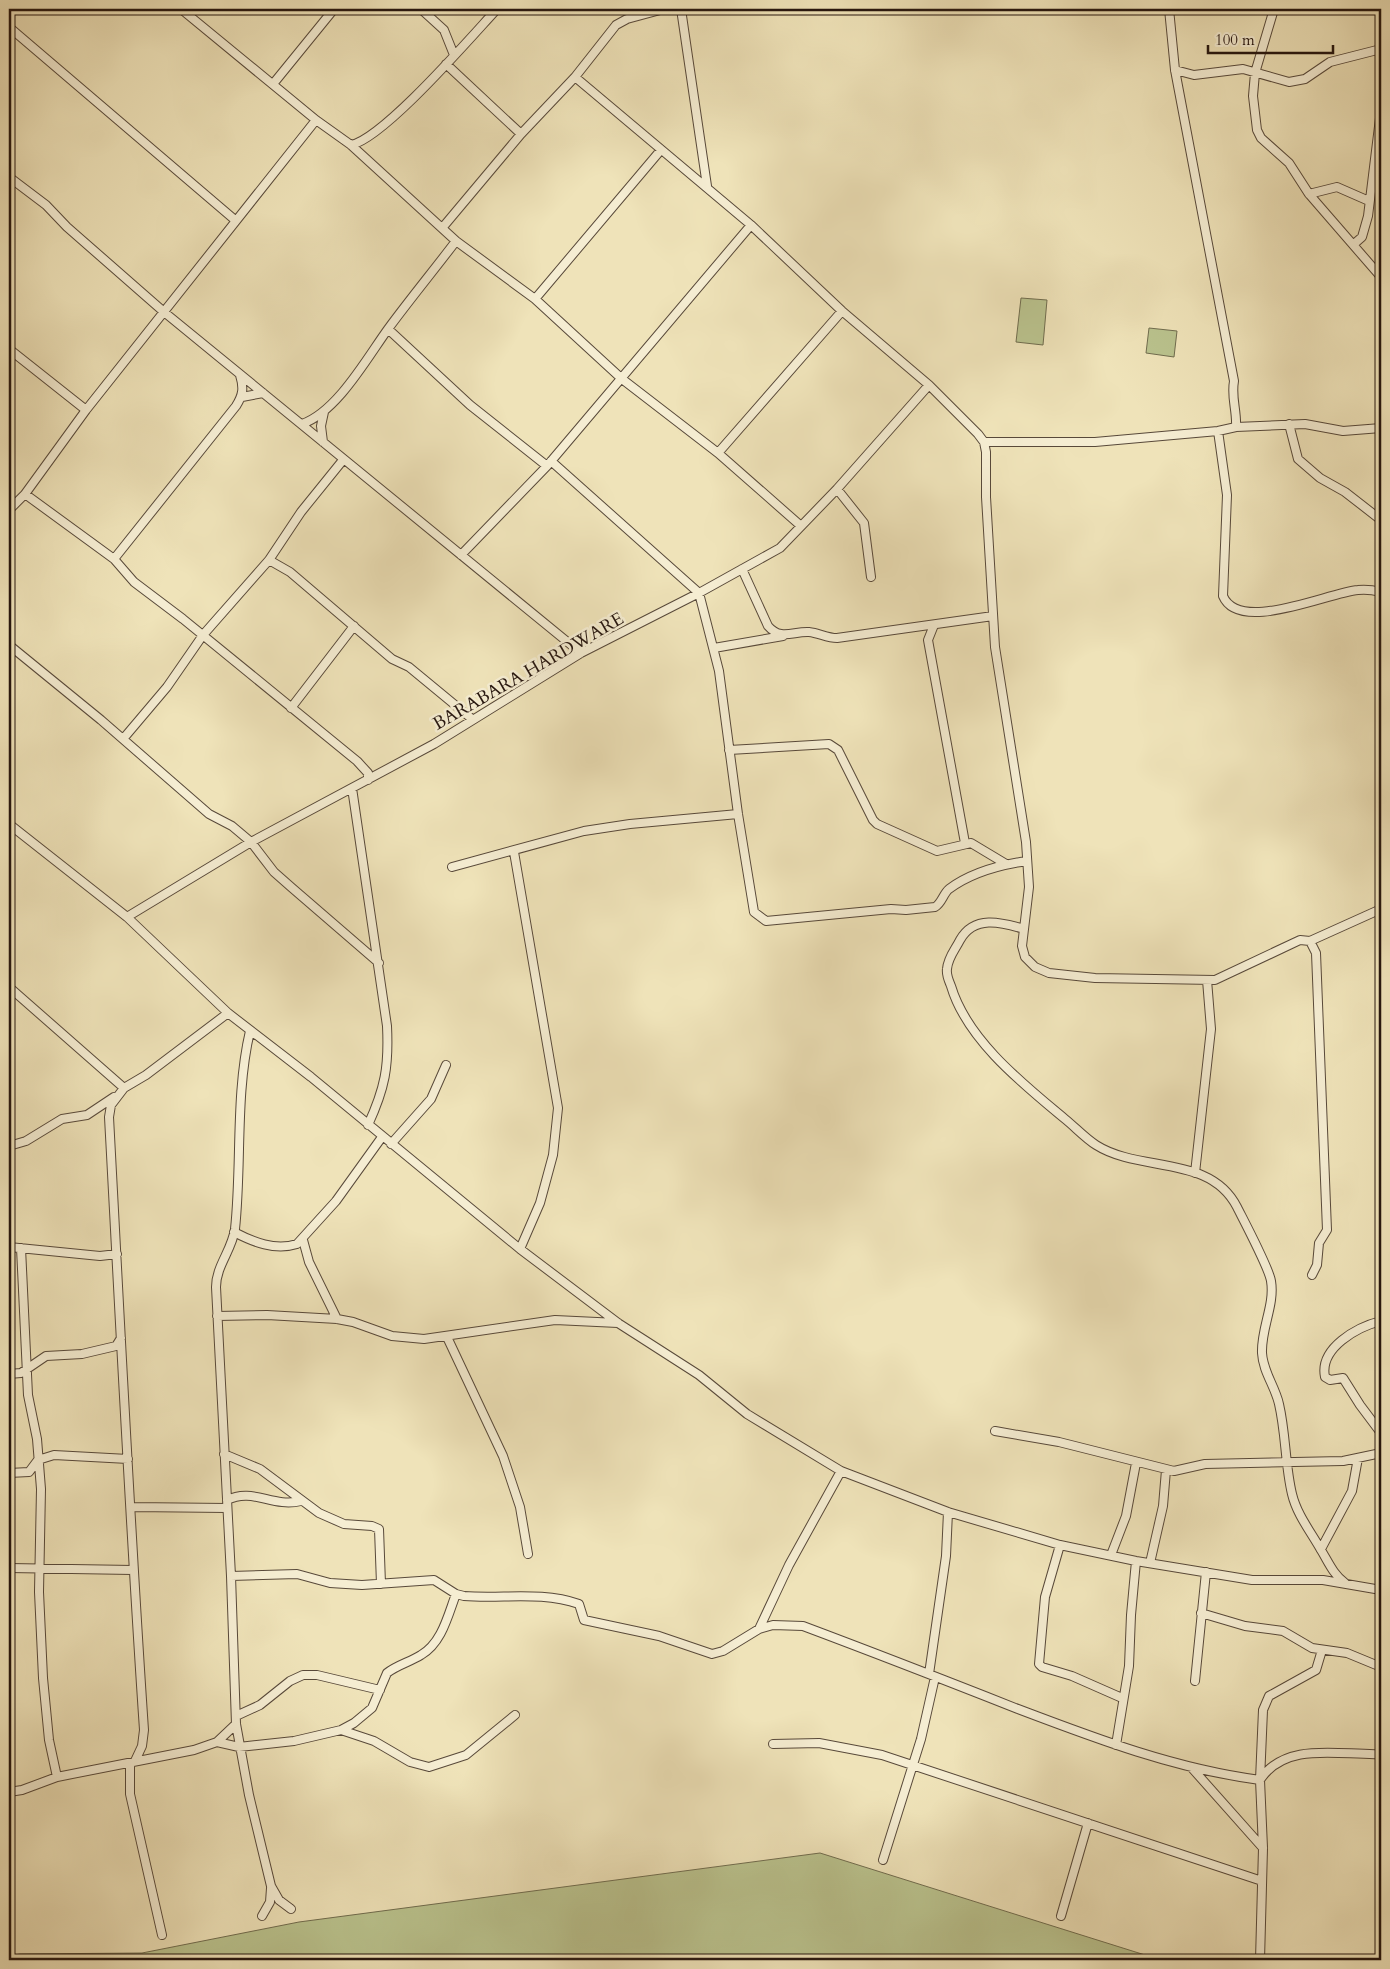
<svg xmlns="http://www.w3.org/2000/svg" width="1390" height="1969" viewBox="0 0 1390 1969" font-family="Cardo,serif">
  <rect width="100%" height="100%" fill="#efe3b9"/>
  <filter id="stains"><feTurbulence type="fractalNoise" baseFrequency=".004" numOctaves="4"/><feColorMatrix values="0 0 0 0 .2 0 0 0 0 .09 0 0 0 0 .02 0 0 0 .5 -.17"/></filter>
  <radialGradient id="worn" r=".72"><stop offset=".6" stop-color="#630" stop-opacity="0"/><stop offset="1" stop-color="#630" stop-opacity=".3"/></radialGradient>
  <path fill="#bac38e" stroke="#706c4e" d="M1021,298L1047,300L1043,345L1016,342Z
    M1149,328L1177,331L1174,357L1146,353Z
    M820,1853L1161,1960H9V1956L20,1954L142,1953L299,1922Z"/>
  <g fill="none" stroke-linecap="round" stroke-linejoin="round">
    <g stroke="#58493a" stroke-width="10">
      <path id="minor" d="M181,9L316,120L351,145L456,241L535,299L622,379L718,453L801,526
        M421,9L444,30L454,55
        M681,9L707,186
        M1169,9L1175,70L1234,381C1231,398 1237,410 1236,427
        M1274,9L1255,73L1253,96L1257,130L1261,138L1289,163L1309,194L1381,277
        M9,15L12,9
        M9,27L235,220
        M446,64L521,134
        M1175,70L1194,75L1243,69L1289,82L1305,79L1330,62L1381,49
        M575,77L616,25L627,19L664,9
        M273,84L334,9
        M351,145C384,138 470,38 497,9
        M9,177L46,205L67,227L164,312L581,653
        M1309,194L1337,187L1369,201
        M443,227L521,134L575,77L751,225L842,311L929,385L978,434L984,442L986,452V497L995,647L1026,842L1029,887L1022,946L1025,957L1035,967L1049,973L1095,978L1215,980L1300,940L1310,941L1316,953L1327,1230L1319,1243L1317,1265L1312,1275
        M1354,244L1362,237L1368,216L1381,110
        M535,299L660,151
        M388,329L470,405L547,466
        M9,349L86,410
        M242,397L263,393
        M302,424C337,412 367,358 388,329C410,299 434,270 456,241
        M1289,424L1298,459L1320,478L1345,492L1381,520
        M1218,431L1227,495L1223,596C1239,634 1327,593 1358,590C1366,589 1373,590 1381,592
        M323,442L321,426L324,412
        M984,442H1095L1218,431L1236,427L1305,424L1343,431L1381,428
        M718,453L842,311
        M551,461L699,593L719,671L738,814L754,912L766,921L891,909L906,910L935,907C942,903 943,894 949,889C972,872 999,865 1027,861
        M837,489L864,523L871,577
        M25,494L114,559L134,582L183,619L357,761L368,773V780
        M9,510L25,494L86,410L316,120
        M461,555L547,466L751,225
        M114,559L236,406C243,395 244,388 240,375
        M269,560L290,572L392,659L409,667L472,719
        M742,569L768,626C781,641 793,631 809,632C819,633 827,638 837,638L993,616
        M934,625L928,640L965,843
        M9,645L101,720L209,814L232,826L251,842L274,872L291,887L379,963
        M714,648L783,636
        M291,708L354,626
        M123,739L167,687L203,635L269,560L301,512L343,460
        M729,750L829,744L838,750L873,820L877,824L937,851L971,843L1006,864
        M352,788L387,1026C389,1067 385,1088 368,1125
        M9,824L127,917L228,1013L311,1077L520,1249L618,1323L699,1375L747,1414L841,1471L948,1512L1060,1545L1136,1561L1252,1580H1323L1381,1590
        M514,852L558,1108L553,1155L540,1203L520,1249
        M452,867L584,831L630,824L738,814
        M127,917L251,842L434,744L581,653L699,593L780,548L837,489L929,385
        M1024,929C1001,922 974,915 960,940C955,950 948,957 947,969C946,975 949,981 951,986C967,1040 1023,1084 1065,1119C1075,1127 1085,1138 1096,1145C1140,1173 1210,1154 1237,1207C1244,1221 1269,1268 1271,1281C1275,1305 1261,1328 1262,1353C1263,1372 1275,1386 1279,1404C1286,1434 1285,1465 1292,1494C1297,1515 1311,1532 1321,1550C1329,1563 1333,1574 1345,1583
        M1310,941L1381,909
        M9,987L124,1088
        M250,1031C235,1095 242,1164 235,1229C232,1250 216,1266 216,1287L231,1576L236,1724L249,1795L271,1886L279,1900L291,1909
        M391,1144L431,1099L446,1065
        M9,1146L26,1141L62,1119L87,1115L114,1097
        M1195,1173L1211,1029L1207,980
        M234,1232C253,1242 275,1251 297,1244L336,1201L382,1137
        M303,1240L309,1262L337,1319
        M9,1247L100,1256L117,1254
        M21,1248L28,1395L37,1439L41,1489L39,1592L43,1678L49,1740L57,1777
        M217,1316L267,1315L337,1319L353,1322L392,1336L424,1339L555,1320L618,1323
        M1381,1321C1357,1327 1319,1348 1325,1377L1330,1380L1343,1378L1360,1405L1381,1433
        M447,1337L503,1456L520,1507L528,1554
        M9,1374L21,1373L46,1356L82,1354L116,1346L121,1338
        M995,1431L1059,1442L1174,1471L1205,1464L1343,1461L1381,1453
        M224,1454L260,1469L319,1513L344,1524L372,1526L379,1529L381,1584
        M9,1473L29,1472L38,1460L54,1455L128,1459
        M227,1500C253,1487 272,1508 301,1501
        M131,1507L227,1508
        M1060,1545L1045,1597L1039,1664L1042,1667L1072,1676L1122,1698
        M1321,1549L1352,1491L1358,1458
        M1111,1555L1126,1516L1136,1463
        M1150,1563L1163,1506L1166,1470
        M9,1568L133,1570
        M231,1576L297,1574L330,1583L362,1585L434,1580L456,1594L464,1596C503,1599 541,1591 579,1604L584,1620L659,1636L712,1654L723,1651L759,1629L773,1625L803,1626C875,1653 947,1681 1018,1709C1097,1739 1176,1769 1260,1780C1286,1740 1342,1756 1381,1754
        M1201,1613L1245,1626L1283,1631L1312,1648L1347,1653L1381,1667
        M759,1629L789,1565L841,1471
        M929,1674L946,1556L948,1512
        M1195,1681L1206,1572
        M236,1716L260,1705L290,1681L303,1675H317L380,1690
        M341,1730L374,1741L410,1762L429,1767L466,1755L515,1715
        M217,1742L239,1747L294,1741L341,1730L354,1723L372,1708L387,1673C397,1665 410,1662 421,1655C442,1643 448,1615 456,1594
        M773,1744L819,1743L882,1755L1262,1881
        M1116,1745L1129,1666L1131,1615L1136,1561
        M135,1761L142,1746L144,1730C130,1525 120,1321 109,1117L111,1105L124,1088L146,1075L228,1013
        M130,1763V1794L162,1935
        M1191,1767L1263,1848
        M9,1792L22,1790L57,1777L194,1750L217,1742L236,1724
        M883,1860L921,1739L935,1677
        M262,1916L270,1902L271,1888
        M1061,1916L1088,1823
        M1260,1960L1263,1848L1260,1780L1263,1710L1269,1696L1316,1670L1322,1650"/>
    </g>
    <use href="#minor" stroke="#f5edd2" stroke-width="8"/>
  </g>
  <g text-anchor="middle" stroke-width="5" stroke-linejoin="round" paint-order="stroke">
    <g font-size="18" fill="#26160f" stroke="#f5edd2">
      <text transform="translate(528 671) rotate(-30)" y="6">BARABARA HARDWARE</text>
    </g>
  </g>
  <rect width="1390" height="1969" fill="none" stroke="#efe3b9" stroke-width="30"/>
  <rect x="10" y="10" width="1370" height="1949" fill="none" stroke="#26160f" stroke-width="2.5"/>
  <rect x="15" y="15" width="1360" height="1939" fill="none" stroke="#26160f"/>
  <path d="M1208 45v8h125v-8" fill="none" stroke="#26160f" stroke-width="2.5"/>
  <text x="1215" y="45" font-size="15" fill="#26160f" stroke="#f5edd2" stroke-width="4" paint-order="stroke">100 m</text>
  <rect width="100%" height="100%" filter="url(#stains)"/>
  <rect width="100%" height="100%" fill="url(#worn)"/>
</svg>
